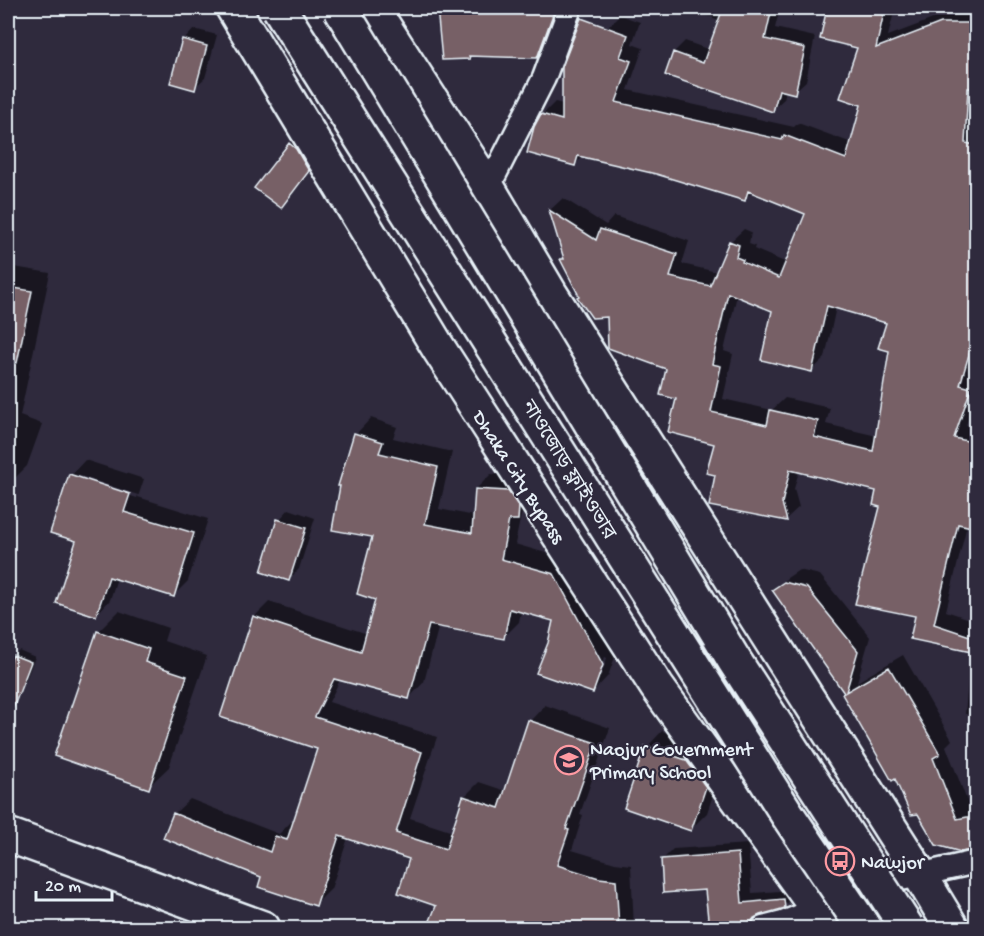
<svg xmlns="http://www.w3.org/2000/svg" width="984" height="936" viewBox="0 0 984 936" font-family="'Gochi Hand','Noto Sans Bengali',sans-serif">
  <rect width="100%" height="100%" fill="#2f2a3d"/>
  <filter id="ink" filterUnits="userSpaceOnUse"><feTurbulence type="fractalNoise" baseFrequency=".0167" numOctaves="2"/><feDisplacementMap in="SourceGraphic" scale="12" xChannelSelector="R" yChannelSelector="G"/><feConvolveMatrix kernelMatrix="1 2 1 2 8 2 1 2 1" color-interpolation-filters="sRGB"/></filter>
  <g filter="url(#ink)">
    <path fill="#0007" fill-rule="evenodd" d="M440,8H545L561,13L549,44L536,57L472,54L469,57L440,21Z
      M649,8H780L775,28L815,37L806,81L794,92L786,90L784,99L772,110L674,52L685,41L710,50L720,21L713,19V17Z
      M828,8H895L888,36L962,8H976V357L972,372L976,373V394L966,425L976,427V527L967,525L946,611L976,621V715L965,714L971,650L917,615L882,506L878,490L799,471L794,489L799,507L786,519L717,474L715,443L678,398L668,368L609,315L580,296L562,260L565,257L550,210L563,198L606,225L614,216L689,241L682,264L717,272L730,242L744,229L751,232L749,244L755,246L754,249L787,263L807,213L753,191L745,199L657,172L584,156L575,164L542,115L555,102L563,104L607,28L620,15L640,22L632,44L643,48L628,90L794,127L798,123L852,143L863,104L859,47L821,38ZM737,295L774,310L811,371L825,358L836,307L888,322L891,350L877,436L826,424L830,408L785,398L772,410L723,399L733,354L724,351Z
      M194,29L217,35L205,78L194,88L184,40Z
      M300,134L319,159L291,196L280,206L290,144Z
      M8,266L50,273L20,416L42,424L27,466L8,485Z
      M371,418L397,427L393,438L452,452L439,509L475,516L476,489L491,474L523,476L533,503L521,515L515,544L570,560L618,649L608,676L593,692L549,644L555,620L521,611L519,622L504,637L439,625L424,682L409,698L340,680L329,702L437,737L410,818L453,832L464,797L479,782L506,791L530,721L545,705L610,728L580,814L583,815L572,850L615,863L631,865L634,928H429L438,905L411,858L348,838L331,889L315,905L263,877L174,814L190,799L279,834L291,822L294,823L319,748L254,617L269,602L368,634L377,598L374,536L356,434ZM605,657L607,658L601,675H598Z
      M85,460L144,479L138,497L208,519L188,581L173,596L117,578L110,600L96,615L78,540L71,475ZM77,475L138,495L137,498L77,478Z
      M289,509L315,518L299,569L289,579L279,520Z
      M799,570L820,575L870,637L857,682L903,655L952,740L946,746L969,806L976,805V847H973L895,777L845,693L774,591L787,578Z
      M119,611L168,628L164,641L207,656L169,767L148,787L98,632Z
      M19,650L35,657L25,682L21,686L8,681V671L14,655Z
      M662,731L702,744L721,771L707,813L691,829L626,807L647,747Z
      M748,844L752,893L794,890L795,896L784,906L760,913L758,928H710L707,888L662,860L673,849Z"/>
    <path fill="#776066" stroke="#e8f1f8" stroke-width="1.5" fill-rule="evenodd" d="M437,8H551L555,9L537,58L469,56L470,59L442,60Z
      M723,8H772L765,39L805,48L795,94L779,90L773,112L665,75L673,52L703,63Z
      M827,8H885L876,48L941,23H976V88H968L965,143L976,145V342L973,341L960,385L971,388L954,438L976,443V528L958,524L934,624L976,638V653L910,639L915,616L855,604L880,507L873,505L876,491L790,470L782,503L787,521L709,506L715,475L706,473L714,444L668,432L676,399L660,395L666,369L608,348L607,317L592,318L577,297L579,296L560,259H564L549,210L596,240L600,229L677,254L670,277L710,286L729,241L739,245L736,257L743,260L742,262L779,278L805,214L748,191L745,201L656,174L578,156L575,166L527,153L534,127L541,114L562,120V67L581,18L628,35L620,57L631,61L616,102L782,140L784,135L846,159L861,105L840,98L857,48L820,39ZM728,293L772,311L761,360L812,372L827,306L886,323L878,348L889,351L873,451L814,437L818,421L770,410L767,425L711,412L721,366L712,364Z
      M182,39L207,46L195,90L170,83Z
      M289,143L296,149L309,171L281,208L254,188Z
      M8,287L32,291L17,363L8,362Z
      M354,433L383,442L379,453L438,467L425,524L472,533L475,489L508,491L519,507L518,520H509L501,559L554,574L603,665L593,693L536,673L548,643L553,621L510,609L504,639L429,625L409,699L334,679L315,717L422,752L396,833L446,849L463,796L499,808L528,720L596,743L566,829L569,830L557,865L599,878L616,880L619,928H427L436,906L398,893L409,859L339,836L316,906L258,887L261,877L163,838L173,813L270,852L275,836L287,840L317,749L220,717L253,616L361,652L375,600L357,594L372,537L332,530L340,486H338Z
      M69,474L130,494L124,512L194,533L174,597L109,577L96,616L56,603L76,541L50,533Z
      M277,519L306,528L289,581L261,572Z
      M784,582L807,588L858,651L846,692L889,667L940,754L933,758L957,819L973,816L976,832V849L961,852L936,845L918,814L911,815L895,779L892,781L842,694L844,693L772,590Z
      M97,631L149,649L145,662L187,676L149,789L54,756Z
      M13,655L31,662L9,719L8,718V667Z
      M645,746L686,760L706,787L691,831L624,808Z
      M738,853L742,903L784,899L785,908L760,915L754,918L750,924V928H709L705,890L663,893L661,859Z"/>
    <g fill="none" stroke-linecap="round" stroke-linejoin="round">
      <g stroke="#e8f1f8" stroke-width="27">
        <path id="minor" d="M488,188L544,78L570,8
          M763,928L783,923L879,884L976,862"/>
      </g>
      <g stroke="#e8f1f8" stroke-width="38">
        <path id="trunk" d="M233,8L439,349L657,687L831,928
          M372,8L488,188L550,293L920,875L952,928
          M8,835L263,928"/>
      </g>
      <use href="#minor" stroke="#2f2a3d" stroke-width="22"/>
      <use href="#trunk" stroke="#2f2a3d" stroke-width="33"/>
      <g stroke="#e8f1f8" stroke-width="38" stroke-linecap="butt">
        <path id="trunk-bridge" d="M279,8L787,814L864,928
          M340,8L734,660L907,928"/>
      </g>
      <use href="#trunk-bridge" stroke="#2f2a3d" stroke-width="33"/>
    </g>
  </g>
  <defs>
    <g id="school-ring" transform="scale(1.5)"><circle r="9.5" fill="#2f2a3d" stroke="#ff9aa2" stroke-width="1.5"/><path d="M0-5L7-2L0 1L-7-2ZM-4 1L0 2.5L4 1V4Q0 6-4 4Z" fill="#ff9aa2"/></g>
    <g id="bus-ring" transform="scale(1.5)"><circle r="9.5" fill="#2f2a3d" stroke="#ff9aa2" stroke-width="1.5"/><path d="M-5-6H5V4H4V6H2V4H-2V6H-4V4H-5ZM-3.5-4V0h7V-4ZM-3.5 1.2v1.5H-2V1.2ZM2 1.2v1.5H3.5V1.2Z" fill="#ff9aa2"/></g>
  </defs>
  <g fill-rule="evenodd">
    <use href="#school-ring" x="569" y="760"/>
    <use href="#bus-ring" x="840" y="861"/>
  </g>
  <g text-anchor="middle" stroke-width="4.5" stroke-linejoin="round" paint-order="stroke">
    <g font-size="20" fill="#e8f1f8" stroke="#2f2a3d">
      <text transform="translate(570 469) rotate(58)" y="7">নাওজোড় ফ্লাইওভার</text>
      <text transform="translate(520 476) rotate(57)" y="7">Dhaka City Bypass</text>
    </g>
    <g font-size="20" fill="#e8f1f8" stroke="#2f2a3d" text-anchor="start">
      <text x="590" y="755">Naojur Government<tspan x="590" dy="23">Primary School</tspan></text>
      <text x="861" y="868">Nawjor</text>
    </g>
  </g>
  <rect width="984" height="936" fill="none" stroke="#2f2a3d" stroke-width="30"/>
  <rect x="15" y="15" width="954" height="906" fill="none" stroke="#e8f1f8" stroke-width="2" filter="url(#ink)"/>
  <path d="M36 891v9h76v-9" fill="none" stroke="#e8f1f8" stroke-width="3"/>
  <text x="45" y="891" font-size="18" fill="#e8f1f8" stroke="#2f2a3d" stroke-width="4.5" paint-order="stroke">20 m</text>
</svg>
